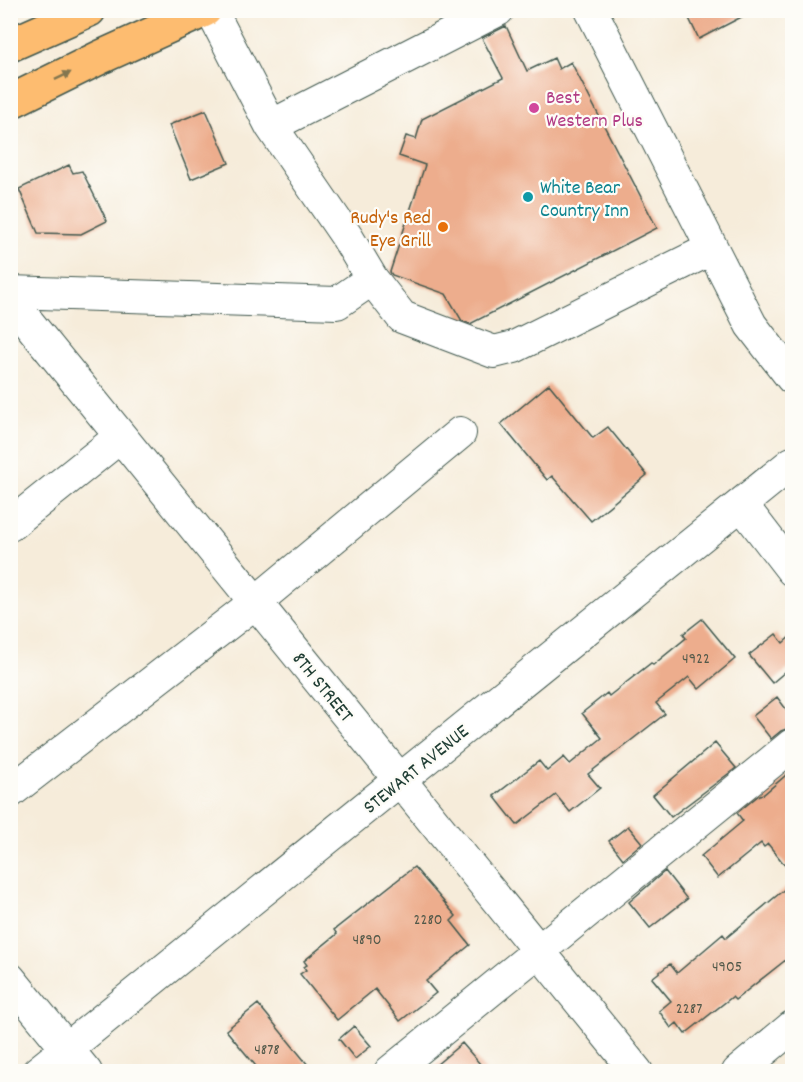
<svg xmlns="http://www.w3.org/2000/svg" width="803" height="1082" viewBox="0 0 803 1082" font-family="Dekko,sans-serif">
  <rect width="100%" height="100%" fill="#fdfcf7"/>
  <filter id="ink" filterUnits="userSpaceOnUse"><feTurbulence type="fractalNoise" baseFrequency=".0167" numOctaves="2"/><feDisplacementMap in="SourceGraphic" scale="12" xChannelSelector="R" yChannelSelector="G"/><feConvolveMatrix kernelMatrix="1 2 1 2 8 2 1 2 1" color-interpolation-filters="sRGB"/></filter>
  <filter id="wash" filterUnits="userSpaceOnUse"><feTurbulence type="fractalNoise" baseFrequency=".008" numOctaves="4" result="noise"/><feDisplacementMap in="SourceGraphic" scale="24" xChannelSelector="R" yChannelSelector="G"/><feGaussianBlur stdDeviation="1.35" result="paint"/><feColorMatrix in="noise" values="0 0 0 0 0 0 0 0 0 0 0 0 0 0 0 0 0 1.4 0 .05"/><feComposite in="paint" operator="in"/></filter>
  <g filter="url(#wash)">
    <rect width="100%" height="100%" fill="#f6ecda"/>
    <g id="blocks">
      <path fill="#edad8d" d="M685,10H755L699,39Z
        M506,26L527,71L554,58L559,69L571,62L657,228L470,324L462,321L446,294L392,275L390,272L425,165L399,156L406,136L416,139L422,119L503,78L482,38Z
        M206,110L229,163L191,179L169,125Z
        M69,165L73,173L82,171L107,221L81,234L38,233L19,189Z
        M549,384L593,438L608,427L647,475L591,521L552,476L547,480L501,424Z
        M702,619L735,659L699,689L689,677L656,703L665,714L588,774L600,788L570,812L556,795L517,825L494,796L539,761L547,771L564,757L570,764L602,738L582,713L607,693L609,696L651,663L653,665L686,638L683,634Z
        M776,634L783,643L792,635V666L772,683L749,655Z
        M777,697L792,717V727L781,731L771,739L753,716Z
        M715,743L736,768L671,817L653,795Z
        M792,770V874L768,844L764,847L761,843L718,878L701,856L743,821L737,813L759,795L764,794Z
        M628,826L642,843L623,859L609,841Z
        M414,867L456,916L451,921L470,945L426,981L436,993L400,1021L375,989L337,1020L300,974L306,970L304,967L307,965L304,961L337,934L334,930Z
        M665,871L687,899L650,928L629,902Z
        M792,883V955L735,1000L732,997L685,1034L677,1023L671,1028L659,1011L671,1001L652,978L670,964L677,973L723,934L726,938Z
        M258,1004L313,1071H260L226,1030Z
        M354,1026L371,1046L355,1059L339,1039Z
        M462,1043L486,1071H429Z"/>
    </g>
  </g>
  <g filter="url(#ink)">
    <use href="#blocks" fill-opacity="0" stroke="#3f574d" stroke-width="1.5"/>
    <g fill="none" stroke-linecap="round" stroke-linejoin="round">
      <g stroke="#3f574d" stroke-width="34">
        <path id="minor" d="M211,10L271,126L347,237L372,279L402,317L494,352L514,347L711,249
          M591,10L751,325L792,378
          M271,126L498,10
          M10,292L337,303L372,279
          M10,300L637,1072
          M742,505L792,570
          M10,525L120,437
          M10,792L256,602L460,433
          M10,979L86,1072
          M38,1072L792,463
          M390,1072L792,745
          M738,1072L792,1027"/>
      </g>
      <g stroke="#3f574d" stroke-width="36">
        <path id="major" d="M10,45L89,10
          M10,102L101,57L205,10"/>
      </g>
      <use href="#minor" stroke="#fff" stroke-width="32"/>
      <use href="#major" stroke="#fdbc70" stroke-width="33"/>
    </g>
    <defs><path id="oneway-solid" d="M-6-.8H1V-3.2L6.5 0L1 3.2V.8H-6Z" transform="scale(1.5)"/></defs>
    <use fill="#83764f" href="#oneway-solid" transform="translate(63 76) rotate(-26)"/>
  </g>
  <circle fill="#d1479c" stroke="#fdfcf7" stroke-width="2" cx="534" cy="108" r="6"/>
  <circle fill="#0f9aa8" stroke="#fdfcf7" stroke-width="2" cx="528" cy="197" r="6"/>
  <circle fill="#e8710a" stroke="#fdfcf7" stroke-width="2" cx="443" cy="227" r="6"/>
  <g text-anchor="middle" stroke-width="4.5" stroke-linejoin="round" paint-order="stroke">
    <g font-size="16" fill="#52594a">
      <text x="696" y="663">4922</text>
      <text x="428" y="924">2280</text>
      <text x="367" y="944">4890</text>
      <text x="727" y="971">4905</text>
      <text x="689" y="1013">2287</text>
      <text x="267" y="1054">4878</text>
    </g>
    <g font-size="20" fill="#b23c85" stroke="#fdfcf7" text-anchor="start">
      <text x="546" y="103">Best<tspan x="546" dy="23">Western Plus</tspan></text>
    </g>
    <g font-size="20" fill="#0d838f" stroke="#fdfcf7" text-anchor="start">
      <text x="540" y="193">White Bear<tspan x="540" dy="23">Country Inn</tspan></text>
    </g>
    <g font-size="20" fill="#c56008" stroke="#fdfcf7" text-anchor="end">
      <text x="431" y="223">Rudy's Red<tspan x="431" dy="23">Eye Grill</tspan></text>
    </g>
    <g font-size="20" fill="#1f3d34" stroke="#fdfcf7">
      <text transform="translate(324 686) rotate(51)" y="7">8TH STREET</text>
      <text transform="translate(415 768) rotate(-39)" y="7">STEWART AVENUE</text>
    </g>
  </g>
  <rect width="803" height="1082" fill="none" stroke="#fdfcf7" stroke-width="36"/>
</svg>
